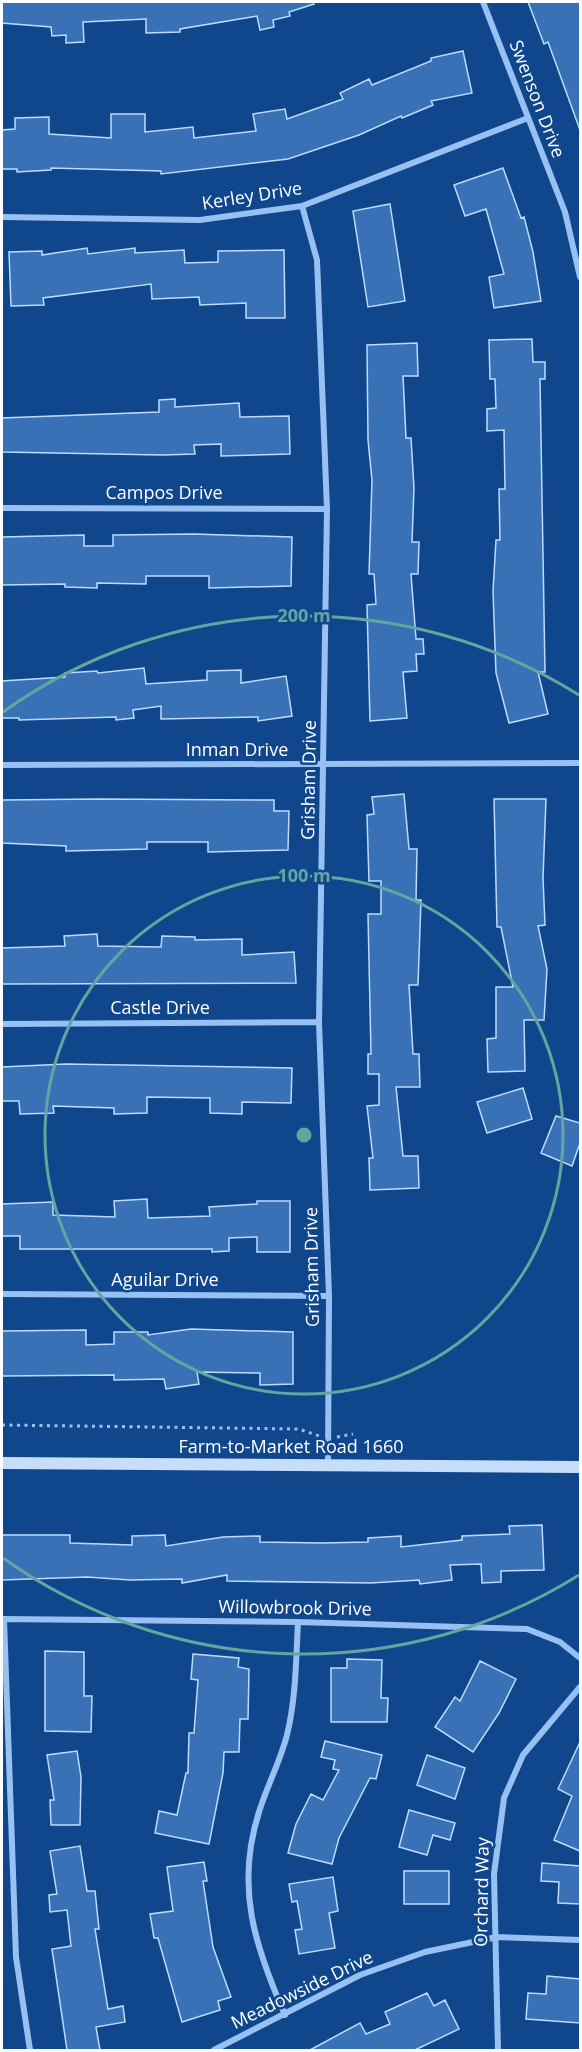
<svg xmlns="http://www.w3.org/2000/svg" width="582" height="2052" viewBox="0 0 582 2052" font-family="'Open Sans',sans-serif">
  <rect width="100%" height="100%" fill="#10478c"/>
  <path fill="#3871b6" stroke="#bddbfd" stroke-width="1.5" d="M2,2H313L314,4L289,12L290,16L273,20L274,27L260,30L257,16L180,29V32L146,33V19L83,22L84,42L66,43V35L52,36L51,27L2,23Z
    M528,2H580V130L548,42L544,44Z
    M463,51L472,93L431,101L433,105L402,118L401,116L359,135L288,159L161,174V171L51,168V170L17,172V169H2V130L15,129V118L49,117V134L111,138V114H145V132L193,127L194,138L256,131L253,114L285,109L287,119L343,99L340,93L369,79L372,85L431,61V58Z
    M503,168L521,218L524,217L533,252L541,301L494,308L489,277L504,274L486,209L465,216L454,185Z
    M390,204L405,301L368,307L353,211Z
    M87,248L88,254L135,248V253L184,250L185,263L218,262V251L284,250L285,318H246V303L200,305L199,297L152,299L151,284L43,298L44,305L11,306L9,252L42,251V255Z
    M532,339L533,362H545V379H540L545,672H538L548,714L509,723L496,673L493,591L496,540H500L499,489H505L504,430L487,431V409L496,408L495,379H490L489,340Z
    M417,343L418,376H403L406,438H411L414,488L412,542H419L418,574H411L416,639H423L424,654H416L417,671L403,672L407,718L370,721L367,605L376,604L374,574H369L372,480L368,440L367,345Z
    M175,399V407L239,403L240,417L289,416L290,454L221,456V444L194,445L195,454L162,455L2,452V418L159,412V400Z
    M194,534L292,537L291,586L209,588V576H146V584L97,583V588L65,587V584L2,585V537L84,535V546H113V535Z
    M144,668L146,684L207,680V671L241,670V683L286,676L292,716L258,721V717L161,719V706L133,710L134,718L116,720V717L19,720V718H2V681L65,677V673L97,671L98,673Z
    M404,794L409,849H417L416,900H421L418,985H409L413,1054H419L420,1087H396L403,1156H418L419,1188L370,1190L369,1158H373L367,1106L379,1105V1074H368V1054H371L368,914H381V881H369L367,815L374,814L372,797Z
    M98,799L274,800V811H289L288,850L208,852V842H147V849L66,851V846L2,843V800Z
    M494,799H546L543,878L545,925L538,926L547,969L544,1020H524L525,1071L488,1072L487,1039L496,1038V987H513L501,927H497Z
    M97,934L98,946L161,947L162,936L195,937V940L242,939V955L294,952L296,983L2,984V948L65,946L64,936Z
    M66,1064L292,1068L291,1103L242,1102V1114L210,1113V1098L147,1097V1113L114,1114V1108L53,1106L54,1113L20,1114L19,1101H2V1067Z
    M523,1088L532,1119L487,1133L477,1102Z
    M556,1116L580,1123V1143L572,1166L541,1153Z
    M147,1199L148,1218L210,1216L209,1207L257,1204V1201H290V1252H257V1237L229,1238V1251L212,1252V1249H20V1236H2V1204L53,1202V1215L115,1217L114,1201Z
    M191,1329L293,1332V1384L260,1385V1373L197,1372L199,1384L166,1389L164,1379L114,1380V1375L2,1376V1331L86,1330V1345L114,1344V1332H148V1335Z
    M542,1525L544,1570L501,1571V1582L482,1583L481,1564L450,1565L452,1580L420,1584L419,1580L371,1583L227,1581V1575L182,1583V1579L130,1580L87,1577L2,1580V1535H70V1543L132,1545V1536L165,1535L166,1546L223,1537L260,1536V1542L322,1543L368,1542V1538L401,1536V1547L462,1540V1536L510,1534L509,1526Z
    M45,1651L84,1652V1696H92L91,1732L45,1731Z
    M193,1654L239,1658L238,1667L249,1669L248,1719H240L239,1752H224L223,1773L209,1844L155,1833L159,1811L177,1815L186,1773H188L189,1733H194L198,1680L191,1679Z
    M347,1659L382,1660L381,1698H388L387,1722H331V1668H347Z
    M480,1661L516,1679L499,1713L473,1752L435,1727L455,1697L460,1701Z
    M325,1741L382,1755L376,1779L370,1778L339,1838L332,1864L288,1853L296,1824L311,1794L323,1800L339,1770L333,1769L335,1760L321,1757Z
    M580,1742V1851L554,1840L572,1796L558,1789Z
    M77,1751L81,1777L80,1825H51L50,1800H54L47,1755Z
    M427,1755L465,1768L455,1799L417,1785Z
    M409,1810L455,1823L450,1840L433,1835L427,1855L399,1847Z
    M80,1846L87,1891H95L99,1929H95L108,2009L123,2006L125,2022L96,2027L100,2050H67L52,1949L71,1946L67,1910L50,1912L49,1895L57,1894L50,1851Z
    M204,1862L207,1881H203L213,1947L231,1997L218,2001L220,2010L182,2022L158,1938H154L150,1914L173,1911L167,1867Z
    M542,1863L580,1866V1904L558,1903L559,1882L541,1881Z
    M404,1871H449V1904H404Z
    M333,1877L338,1911L329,1913L335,1948L299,1954L295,1930L302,1929L297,1901L292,1902L289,1884Z
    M547,1976L580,1979V2023L526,2019L528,1993L546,1994Z
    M427,1993L434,2006L445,2000L459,2029L415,2050H310L360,2023L366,2034L390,2024L385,2012Z"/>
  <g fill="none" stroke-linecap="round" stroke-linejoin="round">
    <path stroke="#96c1f2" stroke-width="3" stroke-dasharray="3 4.5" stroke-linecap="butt" d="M2,1425L299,1429L319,1436
      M337,1437L353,1434"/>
    <path stroke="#96c1f2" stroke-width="6" d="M483,2L565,212L580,277
      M302,206L317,260L327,509L319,1022L329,1296L328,1465
      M2,217L200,220L302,206L528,118
      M2,508L327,509
      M2,765L580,763
      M2,1024L319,1022
      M2,1294L329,1296
      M2,1619L298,1622L527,1629L560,1642L580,1658
      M4,1619L16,1957L30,2050
      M285,2015C255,1947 235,1887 259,1812C267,1786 280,1762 287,1735C296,1698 296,1660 298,1622
      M214,2050L360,1975L425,1952L497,1937L580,1940
      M498,2050L494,1874L504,1798L523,1755L580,1687"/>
    <path stroke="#c5defc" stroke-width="12" d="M2,1463L580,1467"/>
  </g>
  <g fill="none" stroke="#63a6a1" stroke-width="3">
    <circle cx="304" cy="1135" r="259"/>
    <path d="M579 1575A519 519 0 0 1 3 1558M3 712A519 519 0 0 1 579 695"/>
  </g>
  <g text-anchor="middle" stroke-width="5" stroke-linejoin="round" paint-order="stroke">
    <g font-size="18" fill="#fff" stroke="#10478c">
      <text transform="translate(537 99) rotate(69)" y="6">Swenson Drive</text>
      <text transform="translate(252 196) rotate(-9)" y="6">Kerley Drive</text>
      <text x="164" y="499">Campos Drive</text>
      <text x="237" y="756">Inman Drive</text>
      <text transform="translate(309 780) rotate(-89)" y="6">Grisham Drive</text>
      <text x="160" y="1014">Castle Drive</text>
      <text transform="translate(312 1267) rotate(-91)" y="6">Grisham Drive</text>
      <text x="165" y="1286">Aguilar Drive</text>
      <text x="291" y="1453">Farm-to-Market Road 1660</text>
      <text transform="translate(295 1608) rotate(1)" y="6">Willowbrook Drive</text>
      <text transform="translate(482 1892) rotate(-89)" y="6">Orchard Way</text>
      <text transform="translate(302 1990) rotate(-26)" y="6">Meadowside Drive</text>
    </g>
  </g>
  <circle cx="304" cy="1135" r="9" fill="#63a6a1" stroke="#10478c" stroke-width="3"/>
  <g font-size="18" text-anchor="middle" font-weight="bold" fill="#63a6a1" stroke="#10478c" stroke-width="5" stroke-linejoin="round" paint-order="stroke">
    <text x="304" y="622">200 m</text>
    <text x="304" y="882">100 m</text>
  </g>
  <rect width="582" height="2052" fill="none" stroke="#ffffff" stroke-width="6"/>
</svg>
